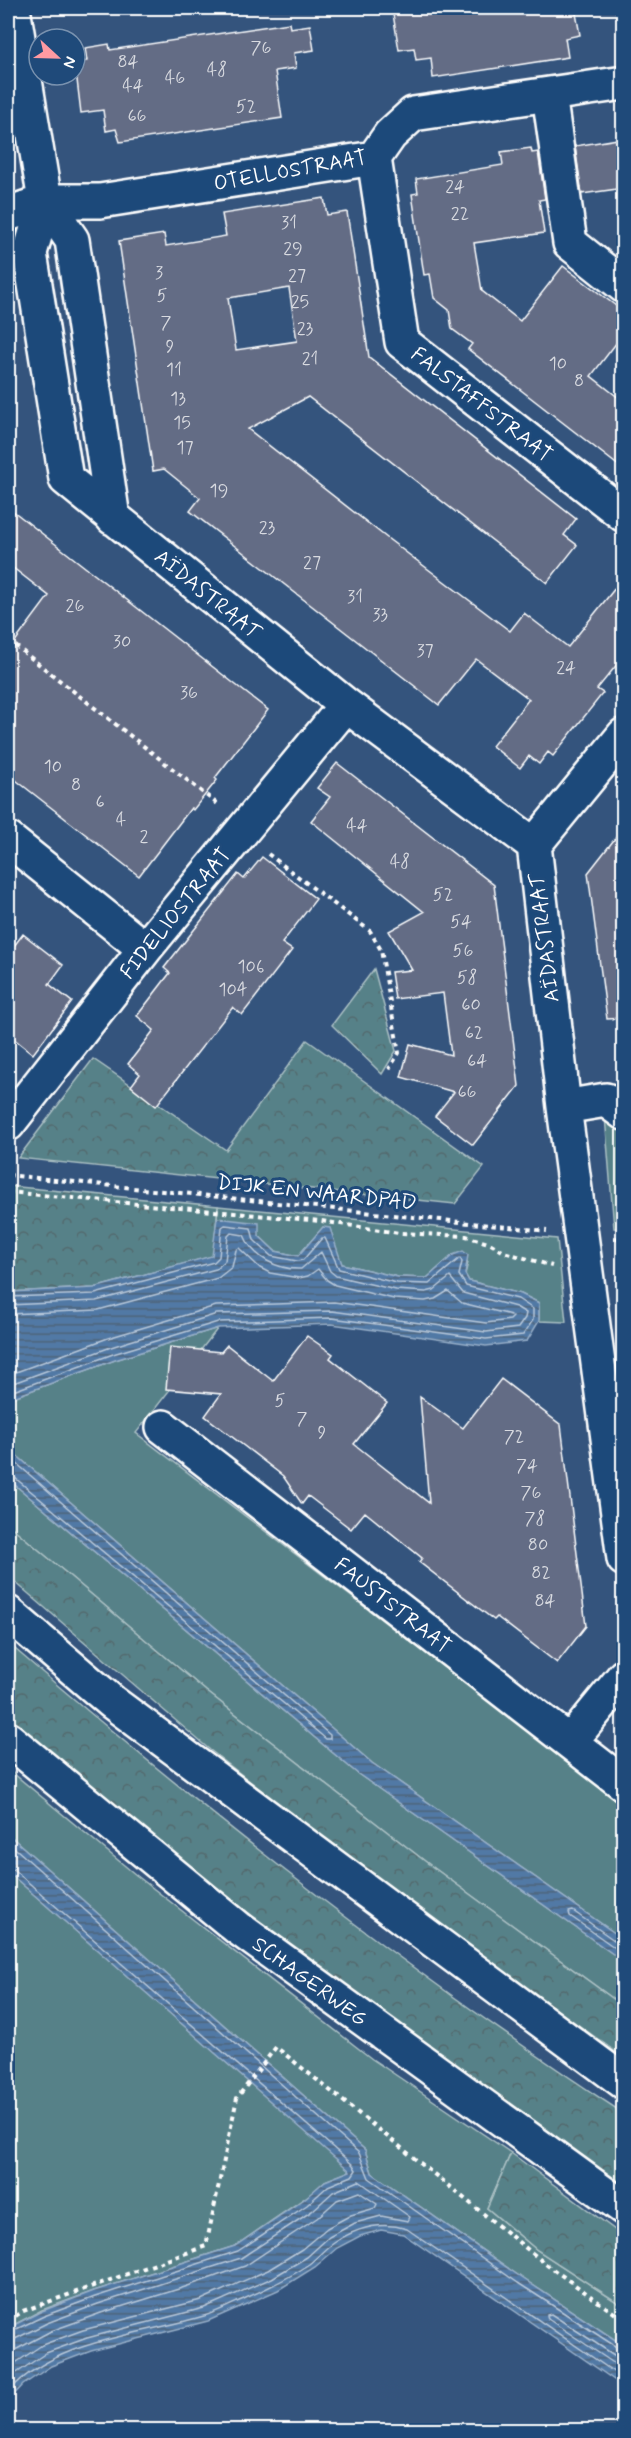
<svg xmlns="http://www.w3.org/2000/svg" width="631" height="2438" viewBox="0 0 631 2438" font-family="Mynerve,sans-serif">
  <defs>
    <pattern id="forest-crowns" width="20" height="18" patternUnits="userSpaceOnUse" patternTransform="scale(1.5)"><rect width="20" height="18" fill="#578188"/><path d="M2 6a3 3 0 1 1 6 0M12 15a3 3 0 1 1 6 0" fill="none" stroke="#52696d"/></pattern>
    <pattern id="water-rules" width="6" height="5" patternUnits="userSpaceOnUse" patternTransform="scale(1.5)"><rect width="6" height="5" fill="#5179a5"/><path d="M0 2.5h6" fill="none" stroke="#4e6278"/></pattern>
  </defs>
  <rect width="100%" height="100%" fill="#34547d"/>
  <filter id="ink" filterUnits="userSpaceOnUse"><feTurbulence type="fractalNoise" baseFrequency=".0167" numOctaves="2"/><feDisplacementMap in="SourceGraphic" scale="12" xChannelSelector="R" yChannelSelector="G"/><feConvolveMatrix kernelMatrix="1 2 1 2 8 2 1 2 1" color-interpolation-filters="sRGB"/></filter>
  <g filter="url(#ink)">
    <path fill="#578188" stroke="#abc0c4" stroke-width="1.5" d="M605,1116L623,1121V1229L614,1228Z
      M218,1206L557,1239L566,1322L539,1321V1303L521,1294L469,1281L465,1274L468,1263L453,1255L427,1278L398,1277L342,1264L323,1227L298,1256L275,1251L259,1236L217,1218Z
      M218,1328L136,1433L623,1803V1939L372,1763L8,1448V1399L115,1360Z
      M8,1479L358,1774L623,1961V2006L430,1865L206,1691L8,1524Z
      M8,1769L136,1875L372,2059L511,2153L487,2208L537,2250L623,2306V2345L522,2278L372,2173L365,2150L8,1834Z
      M8,1872L351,2171L325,2181L312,2193L235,2246L94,2291L42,2310L8,2328Z"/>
    <path fill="url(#forest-crowns)" stroke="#abc0c4" stroke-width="1.5" d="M374,969L396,1051L382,1074L332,1025Z
      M307,1040L484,1167L455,1204L18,1158L93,1059L226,1150Z
      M8,1186L218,1206L213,1256L94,1288L8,1292Z
      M8,1524L206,1691L430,1865L623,2006V2057L381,1884L210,1750L8,1576Z
      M8,1643C203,1811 407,1972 623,2113V2188L595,2170L272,1932L8,1719Z
      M511,2153L623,2236V2306L537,2250L487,2208Z"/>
    <path fill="url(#water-rules)" stroke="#97afc9" stroke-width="1.5" d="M217,1218L259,1223V1236L275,1251L298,1256L323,1227L330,1228L342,1264L398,1277L427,1278L453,1255L463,1251L468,1255L465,1274L469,1281L521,1294L539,1303V1321L527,1341L486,1346L332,1324L218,1328L115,1360L8,1399V1292L94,1288L212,1256Z
      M8,1448L372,1763L623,1939V1961L358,1774L8,1479Z
      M8,1834L365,2150L372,2173L522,2278L623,2345V2386L403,2234L381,2230L360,2236L337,2248L315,2267L278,2290L208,2321L91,2351L51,2366L23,2385L8,2401V2328L42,2311L94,2291L235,2246L303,2200L325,2181L350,2171L8,1872Z"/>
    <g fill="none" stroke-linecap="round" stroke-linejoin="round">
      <path stroke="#b9c9db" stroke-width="1.5" d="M8,1297L95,1294L214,1262L219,1257L222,1227L225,1225L251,1228L254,1240L271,1256L297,1261L303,1260L322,1238H325L339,1269L397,1283L429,1284L460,1258L462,1262L459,1275L466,1286L518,1299L533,1309V1320L523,1335L486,1339L332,1318L218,1322L113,1354L8,1393
        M8,1305L96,1301L216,1269L225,1261L228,1236L231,1233L244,1235C253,1258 278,1270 301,1269L321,1252L330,1271L336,1276L396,1290L426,1292L434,1290L450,1277L463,1293L516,1307L526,1313L525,1318L518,1328L486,1332L332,1311L217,1314L111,1347L8,1385
        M8,1314L98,1310L218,1278L232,1267L236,1250L239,1248L260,1268L270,1273L299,1278L308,1276L318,1269L327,1280L335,1285L394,1299L425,1301L435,1299L448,1291L462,1303L511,1315L513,1317L510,1320L486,1323L334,1302L216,1306L108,1338L8,1375
        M8,1456L330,1735V1739H326L14,1477L8,1475
        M8,1842L359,2153L369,2178L518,2283L618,2348L624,2350
        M8,1868L14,1870L353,2165L356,2170L352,2176L328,2186L307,2205L238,2251L95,2297L44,2316L8,2333
        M624,1944L618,1943L573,1911L569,1912L570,1916L624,1954
        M8,2341L15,2339L47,2323L98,2304L241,2258L312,2211L333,2192L359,2181L410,2217L408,2221L381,2216L355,2223L329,2237L307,2257L272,2278L204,2308L87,2338L46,2353L15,2374L8,2381
        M8,2350L17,2349L51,2331L101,2313L182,2288L245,2266L317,2218L337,2200L359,2192L377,2204L375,2208L351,2215L327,2228L302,2249L268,2270L201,2300L83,2330L42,2345L8,2368
        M624,2357L614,2355L551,2314L547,2315L548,2319L624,2370
        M8,2392C56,2339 138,2336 204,2316C218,2312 232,2304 246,2298C268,2288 289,2278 310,2264C318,2258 325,2249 334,2243C356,2228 381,2221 407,2229L624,2379"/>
    </g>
    <path fill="#646c85" stroke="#fff" stroke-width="1.5" fill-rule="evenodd" d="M439,8H575L580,35L565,38L568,57L433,78L431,58L416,60L414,48L399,50L393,14Z
      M289,23L290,28L310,25L314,50L294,53L296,68L275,71L282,118L120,142L116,129L106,131L103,110L81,113L75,63L87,61L85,48L109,44L110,50Z
      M624,138V188L582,194L575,146Z
      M531,148L532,153L538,152L545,199L539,200L544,233L474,243L482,291L520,321L563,266L624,312V333L591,376L624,402V470L468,349L472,344L452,329L449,310L434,298L430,274L424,275L412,194L418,193L416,179L503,165L501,152Z
      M324,198L327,215L347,212L369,357L576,519L564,535L577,545L547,583L308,397L248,429L387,538L510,631L524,613L568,647L624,577V656L597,689L603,693L553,756L548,752L539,764L529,756L520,768L492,746L529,699L476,659L439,705L190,511L200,498L164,469L153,471L119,241L164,234L166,246L226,236L222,214ZM289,288L297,341L236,350L228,298Z
      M8,507L268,710L215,778L217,780L193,810L191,808L139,876L8,774V651L49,596L8,564Z
      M337,763L494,885L519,1086L473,1145L435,1116L454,1092L401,1077L410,1044L451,1055L443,993L395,999L391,972L412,970L389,931L424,912L311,821L330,797L317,788Z
      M624,827V1018L607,1019L588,873Z
      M262,857L316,899L282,943L292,950L242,1015L233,1007L156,1106L131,1086L140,1074L128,1064L154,1030L137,1016L170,973L164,968L238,874L244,879Z
      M23,934L63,965L49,984L72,1002L33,1054L8,1034V954Z
      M307,1336L333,1354L330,1358L387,1403L354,1444L429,1503L420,1397L463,1428L501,1379L561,1425L586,1626L557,1663L497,1617L494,1620L419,1562L422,1558L365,1512L351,1529L308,1496L302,1504L283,1476L205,1416L221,1394L166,1389L170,1347L221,1352L227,1345L273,1381Z"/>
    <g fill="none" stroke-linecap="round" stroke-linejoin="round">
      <g stroke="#fff" stroke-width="38">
        <path id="minor" d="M13,8L45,201L30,253L66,479L346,705L534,845L564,1107L624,1559
          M549,94L570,243L624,286
          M374,158L402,342L624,515
          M45,201L72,240L113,518
          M8,214L45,201H100L374,158L390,135L413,114L624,83
          M8,839L145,949
          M534,845L624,735
          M564,1107L606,1100L624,1113
          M8,1124L145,949L346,705
          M163,1427L624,1784
          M570,1742L624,1676"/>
      </g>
      <g stroke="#fff" stroke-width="38">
        <path id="major" d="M8,1613L112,1702L624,2082
          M8,1739L238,1928L624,2208"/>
      </g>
      <path stroke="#fff" stroke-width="4" stroke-dasharray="4.5 4.5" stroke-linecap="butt" d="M617,8L624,49
        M8,640L220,806
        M268,854L370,931L381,950L399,1053L389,1069
        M8,1175L547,1231
        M8,1192L321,1221L399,1233L466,1236L491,1244L504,1252L552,1266
        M614,1238L624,1239
        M8,2321L23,2311L206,2246L237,2098L276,2047L547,2265L624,2320"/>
      <use href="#minor" stroke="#1f4a7a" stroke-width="33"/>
      <use href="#major" stroke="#1f4a7a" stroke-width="33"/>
    </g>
  </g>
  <g text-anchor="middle" stroke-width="6" stroke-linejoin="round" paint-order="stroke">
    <g font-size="18" fill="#d8dae0">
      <text x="261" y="53">76</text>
      <text x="128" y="67">84</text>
      <text x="217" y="75">48</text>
      <text x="175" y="83">46</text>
      <text x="133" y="91">44</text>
      <text x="246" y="112">52</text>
      <text x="137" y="121">66</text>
      <text x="455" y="192">24</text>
      <text x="460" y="219">22</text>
      <text x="289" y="228">31</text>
      <text x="293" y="254">29</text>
      <text x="159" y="278">3</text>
      <text x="297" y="281">27</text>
      <text x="162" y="301">5</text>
      <text x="300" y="307">25</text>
      <text x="166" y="328">7</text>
      <text x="305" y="334">23</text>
      <text x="170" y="352">9</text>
      <text x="310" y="364">21</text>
      <text x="558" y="369">10</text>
      <text x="174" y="375">11</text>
      <text x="579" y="386">8</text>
      <text x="178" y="404">13</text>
      <text x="182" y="428">15</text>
      <text x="185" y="453">17</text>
      <text x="219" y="496">19</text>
      <text x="267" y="533">23</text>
      <text x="312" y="568">27</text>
      <text x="355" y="602">31</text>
      <text x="75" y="611">26</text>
      <text x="380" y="620">33</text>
      <text x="122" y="647">30</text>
      <text x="425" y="656">37</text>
      <text x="566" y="673">24</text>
      <text x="189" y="698">36</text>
      <text x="53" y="772">10</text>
      <text x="76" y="790">8</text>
      <text x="100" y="807">6</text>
      <text x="121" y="825">4</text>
      <text x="357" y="831">44</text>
      <text x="144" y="842">2</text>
      <text x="400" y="867">48</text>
      <text x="443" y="900">52</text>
      <text x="461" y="927">54</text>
      <text x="463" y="956">56</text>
      <text x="251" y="972">106</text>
      <text x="467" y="983">58</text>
      <text x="233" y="995">104</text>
      <text x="471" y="1010">60</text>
      <text x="474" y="1038">62</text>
      <text x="477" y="1066">64</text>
      <text x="467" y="1097">66</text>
      <text x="280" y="1406">5</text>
      <text x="302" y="1424">7</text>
      <text x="322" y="1438">9</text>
      <text x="514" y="1442">72</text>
      <text x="527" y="1471">74</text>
      <text x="531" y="1498">76</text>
      <text x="535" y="1524">78</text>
      <text x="538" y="1550">80</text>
      <text x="541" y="1578">82</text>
      <text x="545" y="1606">84</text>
    </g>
    <g font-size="21" fill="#fff" stroke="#1f4a7a">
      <text transform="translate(290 170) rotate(-10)" y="7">OTELLOSTRAAT</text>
      <text transform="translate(482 404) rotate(38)" y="7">FALSTAFFSTRAAT</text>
      <text transform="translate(208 594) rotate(39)" y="7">AÏDASTRAAT</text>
      <text transform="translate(175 913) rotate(-51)" y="7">FIDELIOSTRAAT</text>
      <text transform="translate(544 938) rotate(-97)" y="7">AÏDASTRAAT</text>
      <text transform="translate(317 1192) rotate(6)" y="7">DIJK EN WAARDPAD</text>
      <text transform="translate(393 1605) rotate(38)" y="7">FAUSTSTRAAT</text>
      <text transform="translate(310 1981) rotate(36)" y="7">SCHAGERWEG</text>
    </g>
  </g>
  <rect width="631" height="2438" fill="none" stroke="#1f4a7a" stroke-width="30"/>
  <rect x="15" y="15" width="601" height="2408" fill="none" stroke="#fff" stroke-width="2" filter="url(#ink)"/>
  <g transform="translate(57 57) rotate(112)"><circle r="28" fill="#1f4a7a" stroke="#7992af" stroke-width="1.5"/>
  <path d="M0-4.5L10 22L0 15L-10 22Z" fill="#ff9aa2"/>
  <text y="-9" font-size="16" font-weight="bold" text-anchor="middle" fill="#ffffff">N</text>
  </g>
</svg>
